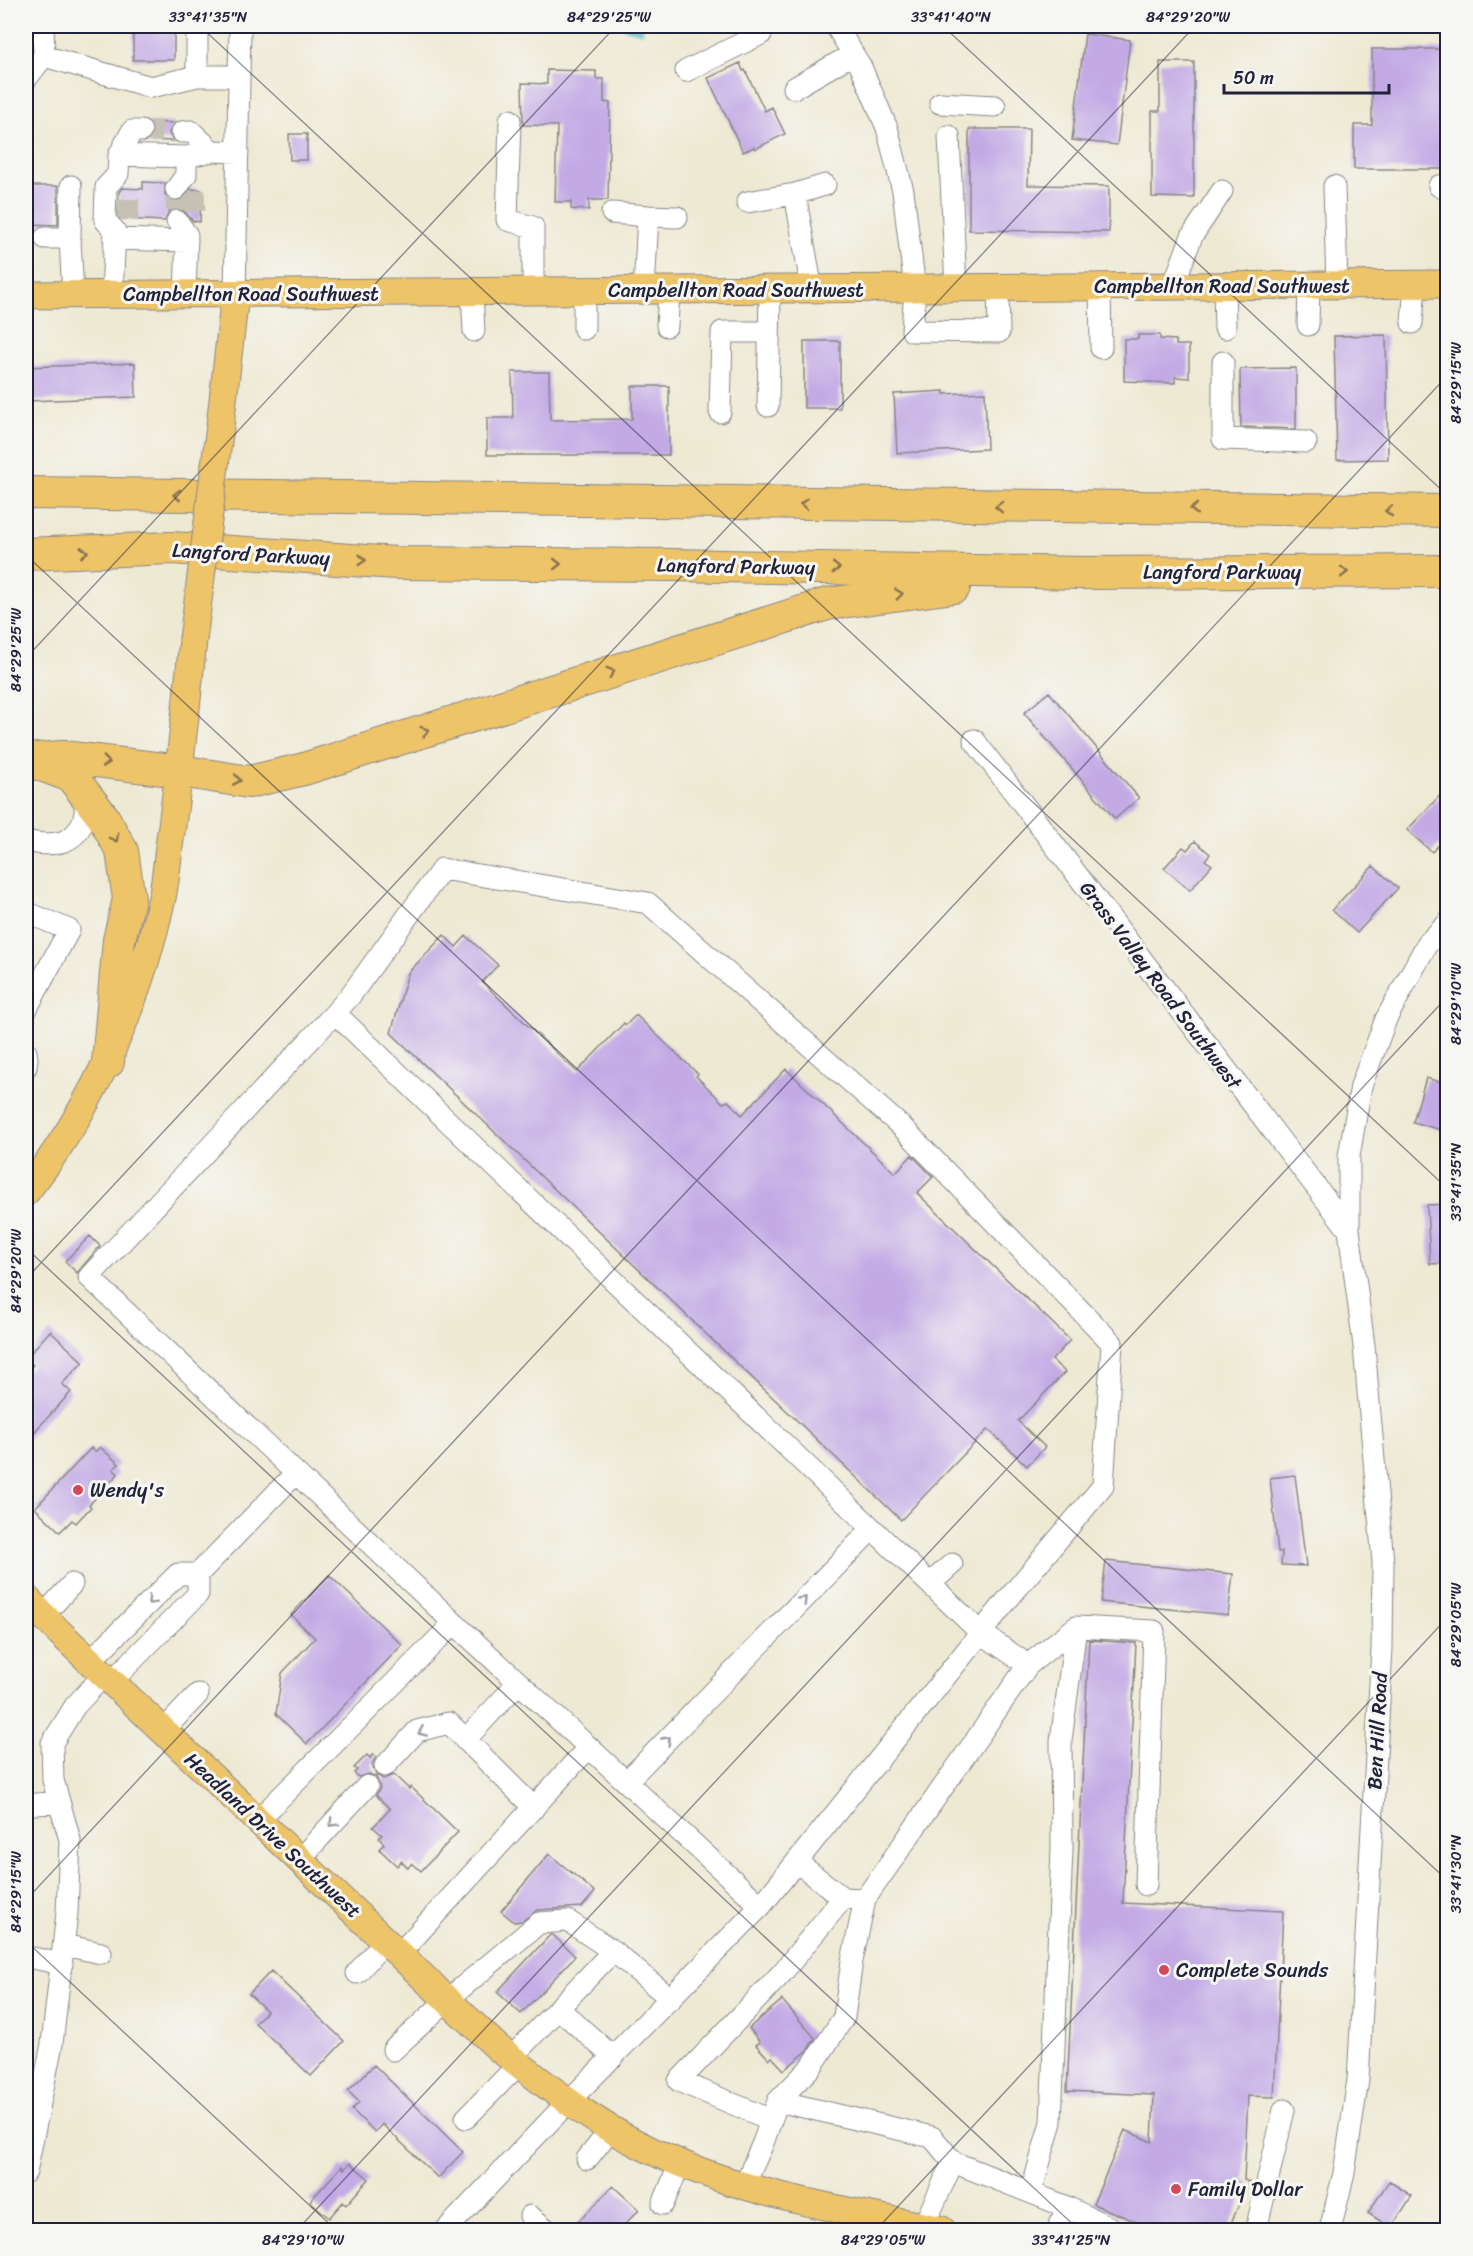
<svg xmlns="http://www.w3.org/2000/svg" width="1473" height="2256" viewBox="0 0 1473 2256" font-family="Sriracha,sans-serif">
  <rect width="100%" height="100%" fill="#f6f6f2"/>
  <filter id="ink" filterUnits="userSpaceOnUse"><feTurbulence type="fractalNoise" baseFrequency=".0167" numOctaves="2"/><feDisplacementMap in="SourceGraphic" scale="12" xChannelSelector="R" yChannelSelector="G"/><feConvolveMatrix kernelMatrix="1 2 1 2 8 2 1 2 1" color-interpolation-filters="sRGB"/></filter>
  <filter id="wash" filterUnits="userSpaceOnUse"><feTurbulence type="fractalNoise" baseFrequency=".008" numOctaves="4" result="noise"/><feDisplacementMap in="SourceGraphic" scale="24" xChannelSelector="R" yChannelSelector="G"/><feGaussianBlur stdDeviation="1.35" result="paint"/><feColorMatrix in="noise" values="0 0 0 0 0 0 0 0 0 0 0 0 0 0 0 0 0 1.4 0 .05"/><feComposite in="paint" operator="in"/></filter>
  <g filter="url(#wash)">
    <rect width="100%" height="100%" fill="#eee9d3"/>
    <g fill="none" stroke-linecap="round" stroke-linejoin="round">
      <path stroke="#4ab9c2" stroke-width="7" d="M626,26L640,30"/>
    </g>
    <g id="blocks">
      <path fill="#c3aae5" d="M133,26H174V60H133Z
        M1085,34L1130,40L1117,145L1072,140Z
        M1372,49H1448V169H1354V125H1372Z
        M1160,62H1194V198L1152,197V111H1160Z
        M740,63L743,71L745,70L765,111L772,107L785,134L755,149L754,147L743,152L708,78Z
        M547,70L596,71V79H604V102L610,103L608,200H589V210L571,209V202H555L557,126L523,125L522,83L547,84Z
        M150,122L173,123L169,133L173,141L149,140L154,132Z
        M969,129H1029L1028,185L1109,186V232L969,230Z
        M289,134H307V160H290Z
        M143,182L165,183V195L174,202L182,200L191,189L201,190L200,222L193,221L183,210L176,208L169,211L165,221L122,219L118,215L119,192L122,188L143,189Z
        M26,186H58V225L26,224Z
        M1138,335H1160V339L1176,340V345H1189V378L1175,377V383L1124,381V339H1138Z
        M1386,335L1388,459L1337,460L1334,336Z
        M804,341H840V408H804Z
        M135,363L136,397L26,401V367Z
        M1296,368V429L1241,427L1240,369Z
        M512,372H549L550,420L632,419V386H669V455H487V418H513Z
        M944,391V394L985,392L987,449L897,453L894,394Z
        M1049,692L1139,798L1115,819L1024,713Z
        M1448,787V835L1432,852L1407,830Z
        M1195,841L1210,854L1205,860L1212,865L1190,890L1164,868L1183,847L1187,850Z
        M1373,866L1398,888L1357,933L1332,910Z
        M444,935L456,947L466,936L498,965L482,982L577,1072L624,1023L626,1025L636,1015L698,1074L696,1076L723,1103L728,1101L742,1115L786,1069L895,1173L912,1155L933,1177L917,1193L1070,1340L1052,1360L1065,1372L1018,1421L1045,1447L1027,1466L988,1429L901,1520L391,1033L408,973Z
        M1426,1078L1448,1084V1132L1413,1122Z
        M1448,1204V1263L1430,1264L1427,1205Z
        M90,1236L100,1246L77,1273L65,1261Z
        M50,1331L83,1362L62,1384L71,1392L26,1441V1373L33,1365L26,1358Z
        M100,1447L119,1464L113,1469L118,1474L89,1505L91,1507L76,1523L72,1520L60,1532L35,1508L91,1448L95,1452Z
        M1295,1475L1306,1566L1281,1565L1282,1552H1278L1270,1478Z
        M1106,1561L1233,1574L1228,1615L1101,1602Z
        M329,1575L402,1645L307,1744L276,1714L282,1673L315,1638L291,1615Z
        M1089,1640L1136,1643L1123,1903L1283,1911L1274,2097L1248,2096L1244,2180L1249,2182L1228,2230H1156L1093,2204L1125,2130L1152,2142L1154,2095L1067,2091Z
        M373,1754L376,1757L372,1764L376,1775L383,1779L394,1775L409,1789L411,1787L458,1832L421,1871L412,1863L408,1868L401,1861L397,1866L379,1849L384,1844L379,1838L382,1835L373,1827L390,1809L376,1795L380,1788L376,1777L369,1774L358,1777L354,1773L357,1770L354,1768L367,1755L370,1758Z
        M549,1854L595,1892L582,1907L538,1910L522,1921L514,1922L501,1911Z
        M550,1935H553L575,1956L521,2014L497,1992Z
        M271,1971L344,2041L311,2076L255,2023L267,2011L249,1994Z
        M782,2000L815,2038L807,2051L784,2070L772,2057L769,2059L756,2045L760,2042L749,2028Z
        M374,2065L463,2152L438,2178L382,2124L375,2132L352,2110L359,2102L348,2091Z
        M350,2163L369,2179L346,2205L343,2202L329,2218L310,2201L342,2166L344,2169Z
        M1389,2181L1412,2196L1391,2228L1368,2213Z
        M613,2186L639,2210L619,2230H570Z"/>
    </g>
  </g>
  <g filter="url(#ink)">
    <use href="#blocks" fill-opacity="0" stroke="#888687" stroke-width="1.5"/>
    <g fill="none" stroke-linecap="round" stroke-linejoin="round">
      <path stroke="#c5c1b5" stroke-width="21" stroke-dasharray="21 10" stroke-linecap="butt" d="M141,131L182,132
        M176,189L177,221
        M194,190L195,221
        M128,220L129,189"/>
      <g stroke="#888687" stroke-width="23">
        <path id="minor" d="M836,26L861,67L887,128L903,191L915,289L912,331L999,332L998,288
          M44,56L151,87L197,76H239
          M686,71L761,34
          M197,76V26
          M26,79L44,56L43,26
          M794,88L853,54
          M940,103L995,106
          M510,120L507,220L533,227V292
          M182,132L191,131L212,151
          M949,136L956,288
          M119,155L132,131H141
          M1334,186L1337,285
          M1439,186L1448,185
          M176,189L186,175V157
          M795,194L812,290
          M747,202L795,194L825,185
          M612,213L648,216
          M177,221L187,235L185,295
          M45,238H70L73,296
          M70,238L71,186
          M114,239L187,241
          M1173,286L1192,236L1222,191
          M1224,286L1225,328
          M1100,287L1101,348
          M644,291L648,216L677,217
          M472,293L474,331
          M112,295L115,231L105,220L106,187L118,174L119,155L186,157L212,151L238,152
          M235,295L240,26
          M1412,323L1415,285
          M1308,325L1309,285
          M667,326L669,291
          M584,329V291
          M1223,362V439L1306,442
          M768,406L770,291
          M720,412L722,332H769
          M974,740L1349,1230
          M26,841C51,847 79,846 85,813C86,806 84,797 83,790
          M26,912L69,930L26,1010
          M335,1013L981,1633L1028,1665L865,1899L843,1898L797,1862
          M26,1052L27,1059L26,1067
          M930,1584L952,1564
          M43,1616L72,1584
          M90,1661L178,1574H198
          M1028,1665L1076,1627L1154,1631L1146,1885
          M111,1682L198,1594V1574L295,1474
          M163,1731L198,1694
          M465,1740L518,1683
          M385,1766L417,1731L449,1723L534,1808
          M626,1782L872,1529
          M26,1805L59,1802
          M258,1820L454,1623
          M299,1860L367,1786
          M64,1945L101,1953
          M399,1954L589,1747
          M28,1957L62,1964
          M357,1973L385,1941
          M558,2008L613,2057
          M393,2050L447,2000L539,1923L568,1921L613,1951L671,1999
          M511,2058L613,1951
          M778,2101L932,2137L953,2162L923,2227
          M466,2118L519,2064
          M771,2120L679,2081L782,1973L843,1898
          M587,2159L611,2129
          M953,2162L1067,2207L1115,2230
          M26,2172L52,2044L67,1913L70,1840L53,1780L52,1743L75,1706L104,1675
          M744,2186L763,2143L778,2101L812,2066L844,2017L852,1961L865,1899
          M1031,2193L1051,2122L1062,1849L1061,1741L1076,1627
          M663,2204L680,2163
          M530,2216L547,2230
          M446,2230L567,2103L761,1906L454,1623L89,1277L335,1013L350,996L442,869L648,903L903,1128L1112,1343L1103,1486L1008,1599L761,1906
          M1058,2230L1067,2207
          M1256,2230L1284,2110
          M1330,2230L1344,2173L1358,2080L1382,1648L1383,1562L1364,1346L1349,1230V1156L1361,1086L1386,1019L1427,944L1448,923"/>
      </g>
      <g stroke="#888687" stroke-width="29">
        <path id="major" d="M26,295L1448,284
          M220,426L235,295
          M26,1192C94,1106 138,1005 162,898C167,874 168,849 172,826C180,764 187,702 193,640
          M26,1598L60,1633L497,2047C543,2083 587,2119 640,2145C734,2193 839,2209 942,2230"/>
      </g>
      <g stroke="#888687" stroke-width="34">
        <path id="highway" d="M26,493L1448,511
          M26,554L171,548L396,563L671,565L1080,573L1448,571
          M26,760L63,757L180,771L249,782L304,769L827,604L954,587
          M36,763L71,776L103,817L122,851L129,899L119,940L108,1062"/>
      </g>
      <use href="#minor" stroke="#fff" stroke-width="21"/>
      <use href="#major" stroke="#eec469" stroke-width="27"/>
      <use href="#highway" stroke="#eec469" stroke-width="32"/>
      <g stroke="#888687" stroke-width="29" stroke-linecap="butt">
        <path id="major-bridge" d="M193,640L220,426"/>
      </g>
      <use href="#major-bridge" stroke="#eec469" stroke-width="27"/>
    </g>
    <defs><path id="oneway-chevron" d="M-2-3.5L2.5 0L-2 3.5" fill="none" stroke-width="1.6" stroke-linecap="round" stroke-linejoin="round" transform="scale(1.5)"/></defs>
    <g stroke="#887352">
      <use href="#oneway-chevron" transform="translate(177 495) rotate(-179)"/>
      <use href="#oneway-chevron" transform="translate(804 504) rotate(-179)"/>
      <use href="#oneway-chevron" transform="translate(999 507) rotate(-179)"/>
      <use href="#oneway-chevron" transform="translate(1194 509) rotate(-179)"/>
      <use href="#oneway-chevron" transform="translate(1389 511) rotate(-179)"/>
      <use href="#oneway-chevron" transform="translate(84 552) rotate(-3)"/>
      <use href="#oneway-chevron" transform="translate(362 560) rotate(4)"/>
      <use href="#oneway-chevron" transform="translate(557 564)"/>
      <use href="#oneway-chevron" transform="translate(836 568) rotate(1)"/>
      <use href="#oneway-chevron" transform="translate(1344 572)"/>
      <use href="#oneway-chevron" transform="translate(899 594) rotate(-8)"/>
      <use href="#oneway-chevron" transform="translate(611 672) rotate(-17)"/>
      <use href="#oneway-chevron" transform="translate(425 731) rotate(-17)"/>
      <use href="#oneway-chevron" transform="translate(106 762) rotate(7)"/>
      <use href="#oneway-chevron" transform="translate(237 780) rotate(10)"/>
      <use href="#oneway-chevron" transform="translate(115 838) rotate(62)"/>
    </g>
    <g stroke="#9c9ca7">
      <use href="#oneway-chevron" transform="translate(803 1600) rotate(-46)"/>
      <use href="#oneway-chevron" transform="translate(151 1601) rotate(135)"/>
      <use href="#oneway-chevron" transform="translate(422 1732) rotate(157)"/>
      <use href="#oneway-chevron" transform="translate(667 1740) rotate(-46)"/>
      <use href="#oneway-chevron" transform="translate(333 1823) rotate(133)"/>
    </g>
  </g>
  <path fill="none" stroke="#22223b" stroke-width="1.5" stroke-opacity="0.45" d="M200,26L1448,1189M943,26L1448,496M26,37L37,26M26,555L1448,1881M26,658L616,26M26,1248L1079,2230M26,1279L1195,26M26,1900L1448,375M26,1941L336,2230M297,2230L1448,996M876,2230L1448,1617"/>
  <g fill="#d1495b" stroke="#f6f6f2" stroke-width="2">
    <circle cx="78" cy="1490" r="6"/>
    <circle cx="1164" cy="1970" r="6"/>
    <circle cx="1176" cy="2189" r="6"/>
  </g>
  <g text-anchor="middle" stroke-width="6" stroke-linejoin="round" paint-order="stroke">
    <g font-size="20" fill="#22223b" stroke="#f6f6f2">
      <text x="1222" y="293">Campbellton Road Southwest</text>
      <text x="736" y="297">Campbellton Road Southwest</text>
      <text x="251" y="301">Campbellton Road Southwest</text>
      <text transform="translate(251 554) rotate(3)" y="7">Langford Parkway</text>
      <text transform="translate(736 566) rotate(1)" y="7">Langford Parkway</text>
      <text x="1222" y="579">Langford Parkway</text>
      <text transform="translate(1161 985) rotate(53)" y="7">Grass Valley Road Southwest</text>
      <text transform="translate(1377 1731) rotate(-87)" y="7">Ben Hill Road</text>
      <text transform="translate(273 1835) rotate(43)" y="7">Headland Drive Southwest</text>
    </g>
    <g font-size="20" fill="#22223b" stroke="#f6f6f2" text-anchor="start">
      <text x="90" y="1497">Wendy's</text>
      <text x="1176" y="1977">Complete Sounds</text>
      <text x="1188" y="2196">Family Dollar</text>
    </g>
  </g>
  <rect width="1473" height="2256" fill="none" stroke="#f6f6f2" stroke-width="66"/>
  <path d="M1224 84v9h165v-9" fill="none" stroke="#22223b" stroke-width="3"/>
  <text x="1233" y="84" font-size="18" fill="#22223b" stroke="#f6f6f2" stroke-width="4.5" paint-order="stroke">50 m</text>
  <rect x="33" y="33" width="1407" height="2190" fill="none" stroke="#22223b" stroke-width="2"/>
  <g font-size="15" text-anchor="middle" fill="#22223b">
    <text x="208" y="22">33°41'35"N</text>
    <text x="609" y="22">84°29'25"W</text>
    <text x="951" y="22">33°41'40"N</text>
    <text x="1188" y="22">84°29'20"W</text>
    <text transform="translate(1456 383) rotate(-90)" y="5">84°29'15"W</text>
    <text transform="translate(16 650) rotate(-90)" y="5">84°29'25"W</text>
    <text transform="translate(1456 1004) rotate(-90)" y="5">84°29'10"W</text>
    <text transform="translate(1456 1182) rotate(-90)" y="5">33°41'35"N</text>
    <text transform="translate(16 1271) rotate(-90)" y="5">84°29'20"W</text>
    <text transform="translate(1456 1625) rotate(-90)" y="5">84°29'05"W</text>
    <text transform="translate(1456 1874) rotate(-90)" y="5">33°41'30"N</text>
    <text transform="translate(16 1892) rotate(-90)" y="5">84°29'15"W</text>
    <text x="303" y="2245">84°29'10"W</text>
    <text x="883" y="2245">84°29'05"W</text>
    <text x="1071" y="2245">33°41'25"N</text>
  </g>
</svg>
